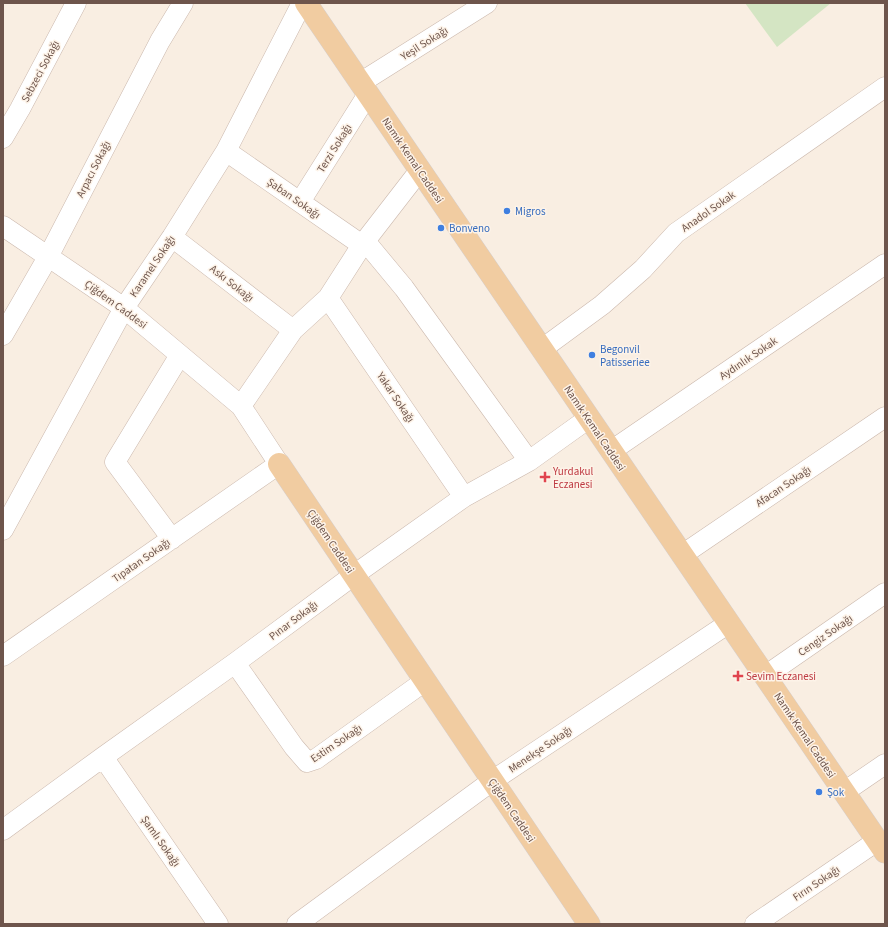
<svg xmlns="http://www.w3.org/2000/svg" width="888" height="927" viewBox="0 0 888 927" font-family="'Source Sans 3',sans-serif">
  <rect width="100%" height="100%" fill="#f9eee2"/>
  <path fill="#d4e5c3" d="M745,3H831L777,47Z"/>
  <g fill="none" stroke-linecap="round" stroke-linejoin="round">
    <g stroke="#cbb8ad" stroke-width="21">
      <path id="minor" d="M360,83L487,3
        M3,138L20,109L76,3
        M226,151L362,245
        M300,202L368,94
        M3,226L124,308L241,406L279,464L3,656
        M172,237L293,330
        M365,241L404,288L529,461
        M328,298L464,497
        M3,335L48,257L160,41L183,3
        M542,349L602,305L643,269L676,233L885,87
        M241,406L293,330L328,298L362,245L420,170
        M611,451L885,264
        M3,530L124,308L172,237L226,151L302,3
        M172,539L115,462L180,355
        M682,555L885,417
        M235,663L294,747L307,762L316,759L425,681
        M765,676L885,593
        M103,757L218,924
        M844,792L885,764
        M3,830L103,757L235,663L354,575L464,497L529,461L589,418
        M297,924L492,781L729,623
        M755,924L877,841L885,842"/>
    </g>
    <g stroke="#d6cfcd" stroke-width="23">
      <path id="major" d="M306,3L885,852
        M279,464L589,924"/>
    </g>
    <use href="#minor" stroke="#fff" stroke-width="20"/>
    <use href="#major" stroke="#f1cca1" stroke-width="22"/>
  </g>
  <g fill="#3f7fe0" stroke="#fdf3e8" stroke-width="1.5">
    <circle cx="507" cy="211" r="4"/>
    <circle cx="441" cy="228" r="4"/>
    <circle cx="592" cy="355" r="4"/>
    <circle cx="819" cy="792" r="4"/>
  </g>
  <g fill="#e0444e" stroke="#fdf3e8" stroke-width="1.5">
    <path d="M543 471h4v4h4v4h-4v4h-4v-4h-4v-4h4z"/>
    <path d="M736 670h4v4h4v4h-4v4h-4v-4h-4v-4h4z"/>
  </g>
  <g text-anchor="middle" stroke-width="3" stroke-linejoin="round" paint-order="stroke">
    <g font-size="11" fill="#6e554c" stroke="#fdf3e8">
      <text transform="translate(424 43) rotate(-32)" y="4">Yeşil Sokağı</text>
      <text transform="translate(40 71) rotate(-62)" y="4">Sebzeci Sokağı</text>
      <text transform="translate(334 148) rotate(-58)" y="4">Terzi Sokağı</text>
      <text transform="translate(413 160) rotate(56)" y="4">Namık Kemal Caddesi</text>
      <text transform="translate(93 169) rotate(-63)" y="4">Arpacı Sokağı</text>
      <text transform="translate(294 198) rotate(35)" y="4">Şaban Sokağı</text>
      <text transform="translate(708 211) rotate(-35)" y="4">Anadol Sokak</text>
      <text transform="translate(152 266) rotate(-56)" y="4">Karamel Sokağı</text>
      <text transform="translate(232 283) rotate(38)" y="4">Askı Sokağı</text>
      <text transform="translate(116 304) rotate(36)" y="4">Çiğdem Caddesi</text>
      <text transform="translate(748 358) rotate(-34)" y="4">Aydınlık Sokak</text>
      <text transform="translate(396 397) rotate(56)" y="4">Yakar Sokağı</text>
      <text transform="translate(595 428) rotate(56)" y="4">Namık Kemal Caddesi</text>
      <text transform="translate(783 486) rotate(-34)" y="4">Afacan Sokağı</text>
      <text transform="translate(331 541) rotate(56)" y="4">Çiğdem Caddesi</text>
      <text transform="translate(141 560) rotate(-35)" y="4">Tıpatan Sokağı</text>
      <text transform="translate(293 620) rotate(-37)" y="4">Pınar Sokağı</text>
      <text transform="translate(825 635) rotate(-35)" y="4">Cengiz Sokağı</text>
      <text transform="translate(805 735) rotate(56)" y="4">Namık Kemal Caddesi</text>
      <text transform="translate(336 743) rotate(-34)" y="4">Estim Sokağı</text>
      <text transform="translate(540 749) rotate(-34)" y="4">Menekşe Sokağı</text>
      <text transform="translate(512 810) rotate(56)" y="4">Çiğdem Caddesi</text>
      <text transform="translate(161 841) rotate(55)" y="4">Şamlı Sokağı</text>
      <text transform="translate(816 883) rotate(-34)" y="4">Fırın Sokağı</text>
    </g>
    <g font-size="11" fill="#366cbe" stroke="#fdf3e8" text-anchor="start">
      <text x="515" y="215">Migros</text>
      <text x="449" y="232">Bonveno</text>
      <text x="600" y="353">Begonvil<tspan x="600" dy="13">Patisseriee</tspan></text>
      <text x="827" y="796">Şok</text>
    </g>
    <g font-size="11" fill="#be3a42" stroke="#fdf3e8" text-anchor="start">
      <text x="553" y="475">Yurdakul<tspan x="553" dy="13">Eczanesi</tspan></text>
      <text x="746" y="680">Sevim Eczanesi</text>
    </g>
  </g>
  <rect width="888" height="927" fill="none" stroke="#6e554c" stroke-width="8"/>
</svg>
